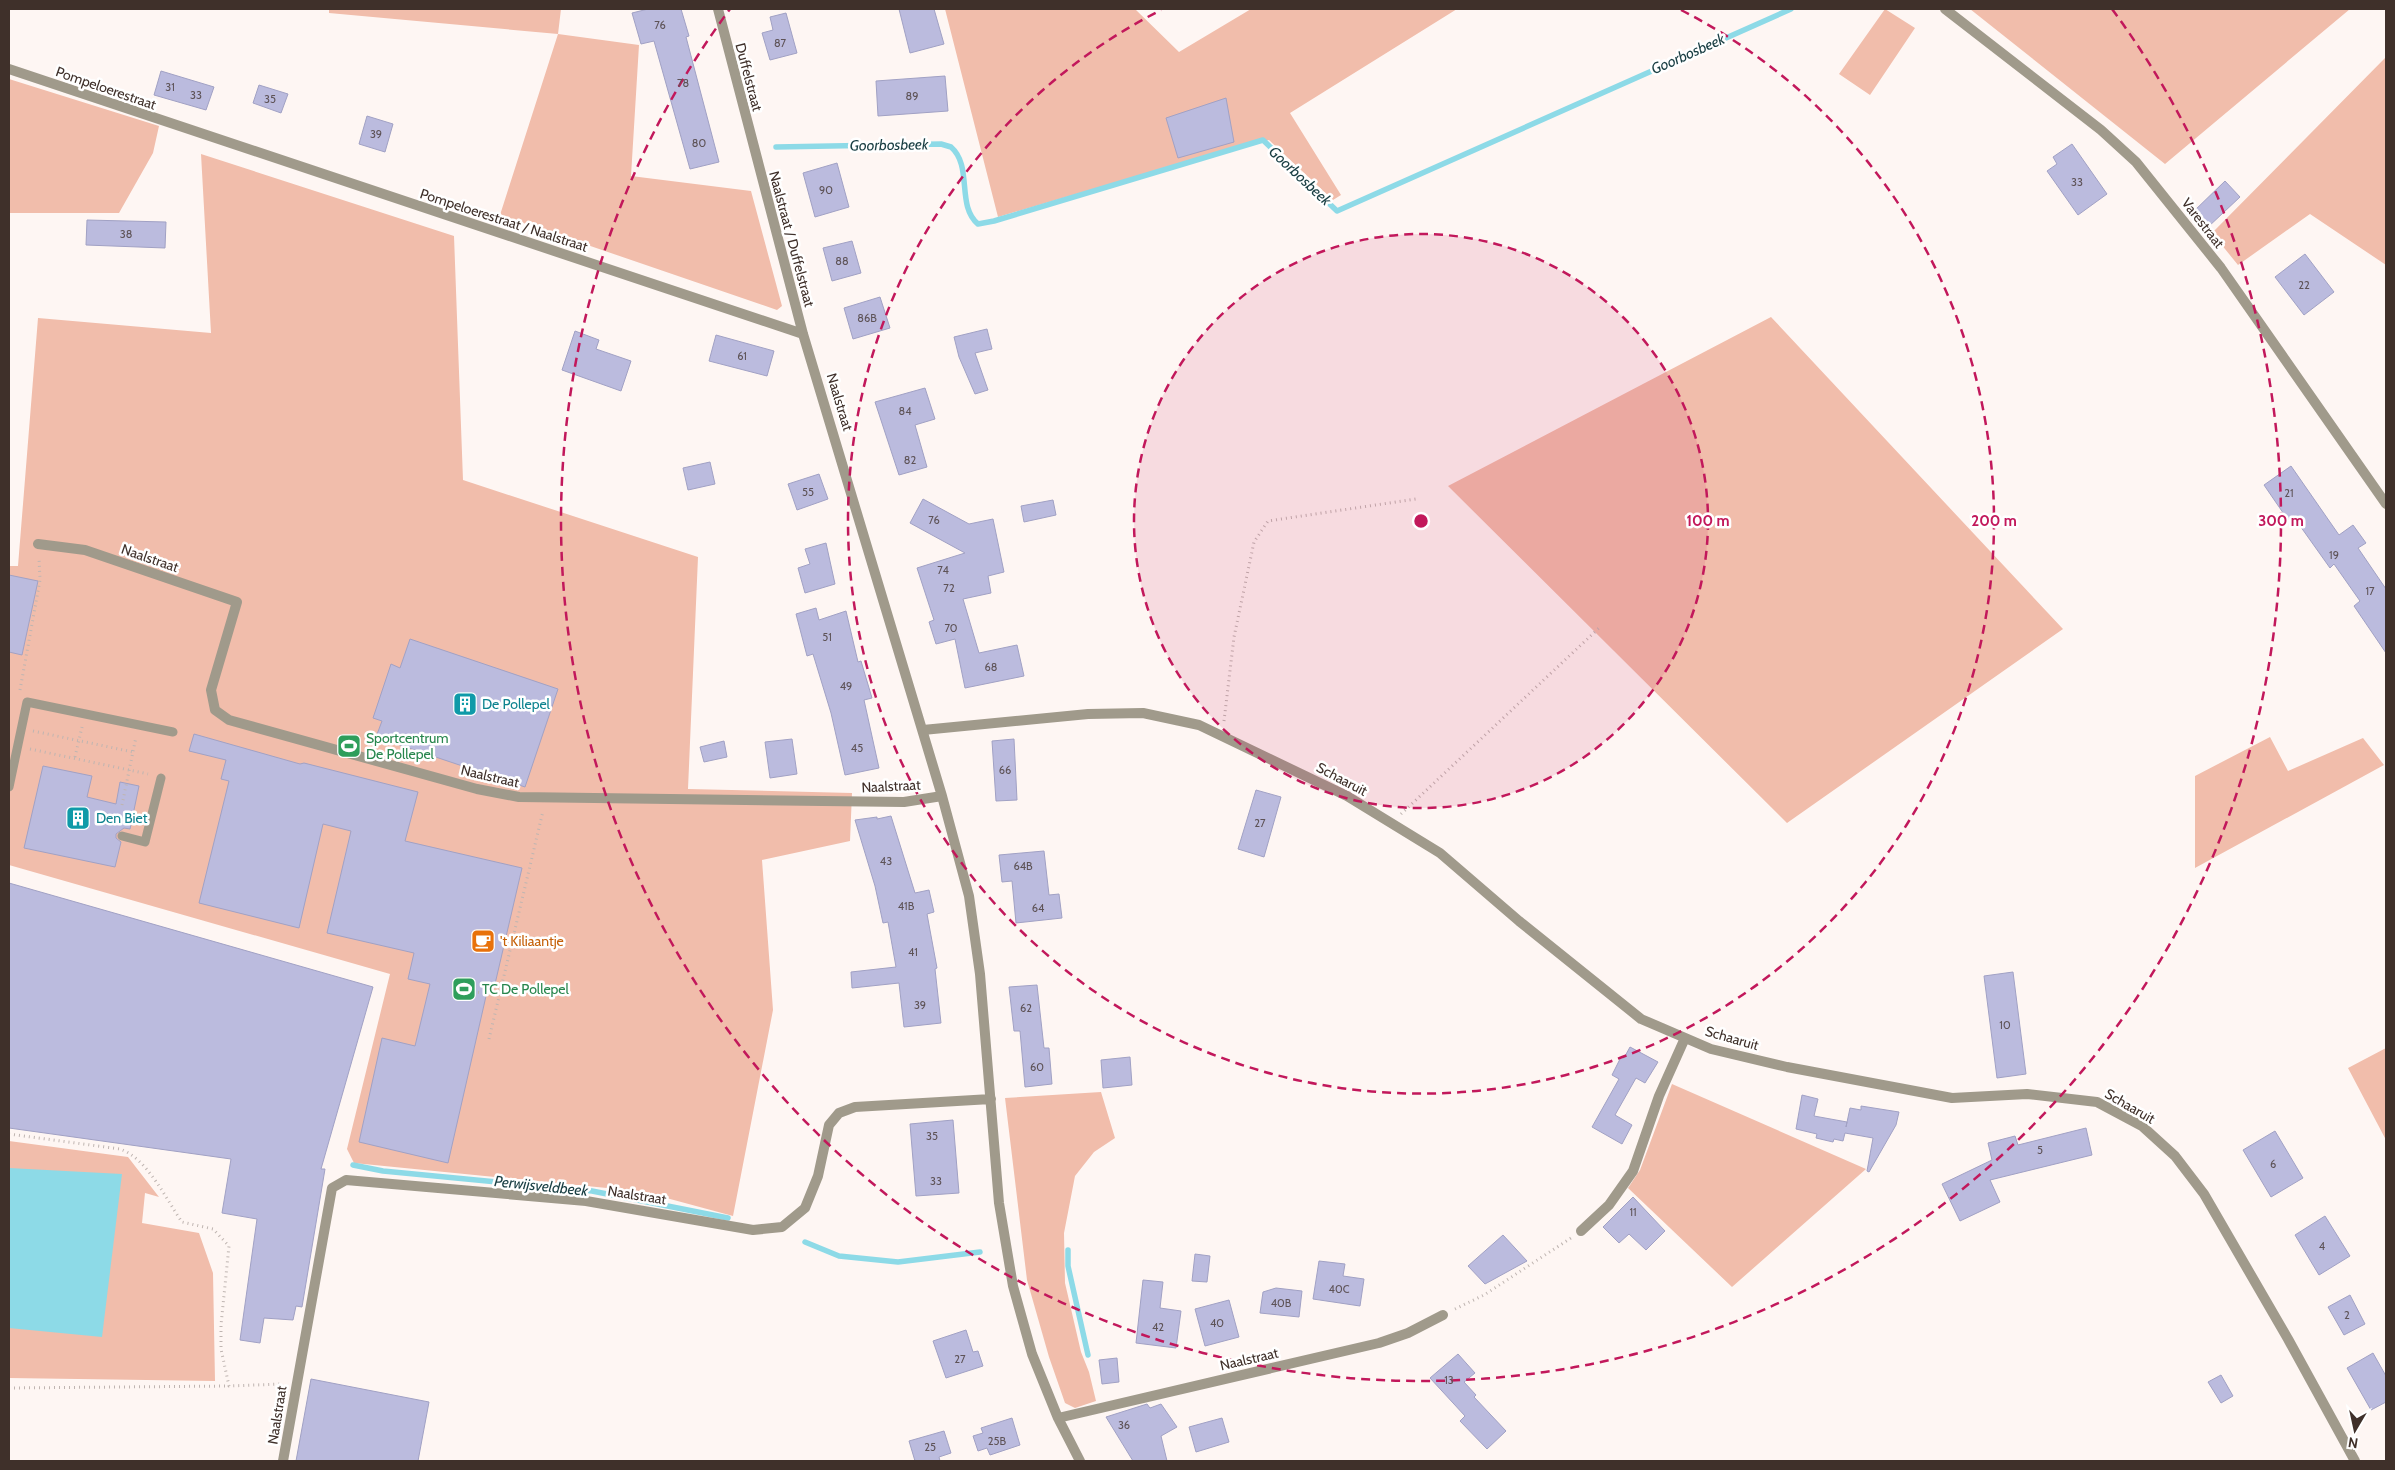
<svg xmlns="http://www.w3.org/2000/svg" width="2395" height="1470" viewBox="0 0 2395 1470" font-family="Cabin,sans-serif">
  <rect width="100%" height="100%" fill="#fef6f3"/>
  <path fill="#f1bdab" d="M329,9H561L558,34L639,45L631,176L751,191L782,306L777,310L500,215L558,34L329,13Z
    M945,9H1135L1179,52L1251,9H1457L1290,113L1341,195L1333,200L1269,140L1236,147L998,217Z
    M1885,9L1915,28L1870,95L1839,74Z
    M1970,9H2350L2165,164Z
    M2386,57V265L2310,214L2238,265L2212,233Z
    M9,79L159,126L153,153L119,213H9Z
    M201,154L454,236L463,480L698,557L688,789L852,793L850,841L762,860L773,1010L733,1216L659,1196L617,1189L354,1163L347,1149L390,974L9,865V566H18L38,318L211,333Z
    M1771,317L2063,629L1787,823L1448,486Z
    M2270,737L2288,771L2363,738L2384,765L2195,868V776Z
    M2386,1048V1140L2348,1068Z
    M1672,1084L1866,1169L1732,1287L1628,1188L1640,1170Z
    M1101,1092L1115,1138L1094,1152L1075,1176L1064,1233L1065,1283L1081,1352L1089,1372L1096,1401L1075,1408L1065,1403L1049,1357L1027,1280L1005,1098Z
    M9,1141L128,1157L159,1197L145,1193L142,1223L199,1233L213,1273L215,1381L9,1378Z"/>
  <path fill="#8ddae7" d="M9,1168L122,1174L102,1337L9,1328Z"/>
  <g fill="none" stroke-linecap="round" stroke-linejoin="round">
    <path stroke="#8ddae7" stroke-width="5.5" d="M776,147L941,144L951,147C973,166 956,206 978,224L994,221L1263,140L1337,211L1791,9
      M353,1165L383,1171L592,1191L728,1218
      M805,1242L839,1256L898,1262L980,1252
      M1068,1250V1266L1088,1355"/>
  </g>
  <path fill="#bbbbde" stroke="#a1a1c4" d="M648,9H681L689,36L686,37L719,162L690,169L654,41L641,44L632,13Z
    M899,9H934L944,44L910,53Z
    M786,13L797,53L770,60L762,33L773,30L770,17Z
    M161,71L214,87L206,110L154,95Z
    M945,76L948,111L878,116L876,81Z
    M259,85L288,94L281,113L253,103Z
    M1226,98L1234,142L1178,158L1166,118Z
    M367,116L393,124L385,152L359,144Z
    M2072,144L2107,194L2078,215L2047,171L2057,164L2053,157Z
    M837,163L849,207L815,217L803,173Z
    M2225,181L2240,197L2207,228L2192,213Z
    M87,220L166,222L165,248L86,245Z
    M852,241L861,273L832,281L823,248Z
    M2305,254L2334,292L2304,315L2275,277Z
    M880,297L890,328L853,339L844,308Z
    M987,329L992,349L975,353L988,390L975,394L959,357L954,337Z
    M575,331L599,340L596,349L631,361L621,391L562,370Z
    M716,335L774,351L767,376L709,361Z
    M925,388L935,419L915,425L927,467L899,475L875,402Z
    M710,462L715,484L688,490L683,468Z
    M2291,466L2339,535L2353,525L2366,543L2358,548L2386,589V653L2354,606L2360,601L2334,564L2330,568L2293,516L2288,520L2264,485Z
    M819,474L828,499L797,510L788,484Z
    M923,499L969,524L993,519L1004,572L988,576L991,593L963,599L979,653L1017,645L1024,676L965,688L955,639L936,644L929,622L934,620L917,568L965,553L910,523Z
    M1053,500L1056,515L1024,522L1021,506Z
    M826,543L835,584L805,593L798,568L810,564L805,549Z
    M9,575L38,581L22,655L9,652Z
    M816,608L819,620L846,611L858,662L861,661L872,698L864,700L879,768L845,775L831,713L813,654L807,656L796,614Z
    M410,639L558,689L525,787L376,737L382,721L373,718L391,664L400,668Z
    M194,734L300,764L304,763L418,792L405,841L522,868L495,984L489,983L448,1163L359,1142L382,1038L415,1046L430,984L408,979L414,953L327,933L351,831L323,824L299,928L199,903L229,781L221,779L226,760L189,751Z
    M792,739L797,774L770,778L765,742Z
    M1014,739L1017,800L996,801L992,741Z
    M724,741L727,757L704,762L700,747Z
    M43,766L92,776L87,797L116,804L120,782L139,786L130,829L124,828L116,834V838L121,842L115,867L24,848Z
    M1256,790L1281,797L1264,857L1238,849Z
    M891,816L915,893L929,890L934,912L927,914L937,968L935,969L941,1023L904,1027L899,983L852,988L851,972L896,967L888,922L883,923L875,886L855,820L877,817V819Z
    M1044,851L1049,895L1059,894L1062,918L1016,923L1012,881L1002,882L999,855Z
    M9,883L373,987L321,1169H325L302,1307L296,1306L293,1320L264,1318L260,1343L240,1340L257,1219L222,1213L231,1159L9,1128Z
    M2013,972L2026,1074L1997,1078L1984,976Z
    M1037,985L1044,1048H1049L1052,1084L1025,1087L1020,1031H1014L1009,987Z
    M1630,1047L1658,1062L1645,1083L1636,1078L1615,1115L1632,1125L1622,1144L1592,1127L1619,1079L1612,1075L1621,1057L1624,1058Z
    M1130,1057L1132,1085L1103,1088L1101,1060Z
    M1802,1095L1818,1099L1814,1116L1847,1122L1846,1127L1850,1108L1861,1110V1106L1899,1112L1896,1125L1869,1172L1867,1171L1873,1138L1845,1133L1843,1141L1834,1139L1833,1142L1816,1138L1817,1134L1796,1129Z
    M953,1120L959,1193L916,1196L910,1124Z
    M2086,1128L2092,1155L1990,1180L2000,1202L1960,1221L1942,1184L1992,1160L1988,1143L2015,1136L2018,1145Z
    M2275,1131L2303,1178L2271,1197L2243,1150Z
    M1633,1197L1665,1231L1646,1250L1629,1234L1619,1243L1603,1227Z
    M2325,1216L2350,1256L2319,1275L2295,1235Z
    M1503,1235L1527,1261L1485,1284L1468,1266Z
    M1195,1254L1210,1256L1207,1282L1192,1281Z
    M1319,1261L1345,1264L1343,1276L1364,1279L1360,1306L1313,1299Z
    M1143,1280L1163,1282L1160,1308L1181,1311L1176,1348L1136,1343Z
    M1276,1288L1302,1291L1299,1317L1260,1313L1263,1292Z
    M2350,1295L2365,1324L2344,1335L2328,1307Z
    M1229,1300L1239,1337L1205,1346L1195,1309Z
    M966,1330L973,1352L978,1351L983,1366L946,1378L933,1341Z
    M2373,1353L2386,1376V1402L2371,1410L2347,1368Z
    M1458,1354L1475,1373L1464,1382L1476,1395L1474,1397L1506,1431L1487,1449L1460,1421L1465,1416L1430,1378Z
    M1117,1358L1119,1382L1102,1384L1099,1360Z
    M2221,1375L2233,1396L2221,1403L2208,1382Z
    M311,1379L429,1402L418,1461H296Z
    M1147,1404L1150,1408L1161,1404L1177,1427L1161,1436L1167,1461H1133L1106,1417Z
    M1012,1418L1020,1445L990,1455L987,1448L978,1451L973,1436L983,1433L981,1428Z
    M1222,1418L1229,1442L1196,1452L1189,1427Z
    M944,1431L951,1453L939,1457L940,1461H915L909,1441Z"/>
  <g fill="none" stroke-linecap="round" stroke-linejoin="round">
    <path stroke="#bfb5b1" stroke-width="3" stroke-dasharray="1 4" stroke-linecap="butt" d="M20,690L40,580L39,558
      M1224,721L1234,637L1254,542L1268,521L1416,499
      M33,731L133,752
      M30,749L148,774
      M75,757L82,727
      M122,805L136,737
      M1401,814L1599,628
      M473,992L501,994
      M489,1039L543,811
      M9,1134L120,1149C147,1158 166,1199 182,1222L213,1229L229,1246L221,1325V1349L229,1386L282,1384
      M1455,1309L1484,1295L1571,1238
      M9,1388L229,1386"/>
    <path stroke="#a09a8b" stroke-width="9" d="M9,787L27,702L173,732
      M122,836L145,842L161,778"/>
    <path stroke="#a09a8b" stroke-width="10" d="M718,9L803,334L942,796L969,896L980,974L999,1203L1013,1286L1032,1354L1058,1418L1080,1461
      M1945,9L2101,130L2136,162L2221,268L2386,504
      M9,69L803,334
      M38,544L85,550L237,602L211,690L215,710L229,720L477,789L519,797L904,802L942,796
      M923,730L1088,714L1143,713L1199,725L1347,796L1440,853L1519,921L1641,1019L1711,1049L1787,1067L1952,1098L2027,1094L2097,1102L2142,1126L2175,1156L2204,1194L2288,1339L2355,1461
      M1581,1231L1609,1205L1633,1171L1659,1096L1685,1038
      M1058,1418L1379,1343L1408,1333L1443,1315
      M283,1461L332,1188L346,1180L586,1201L753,1230L782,1227L805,1208L818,1176L829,1125L839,1113L855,1107L991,1099"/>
  </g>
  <circle cx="1421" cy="521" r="287" fill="#c2185b" fill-opacity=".12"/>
  <g fill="none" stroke="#c2185b" stroke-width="2.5" stroke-dasharray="9 6">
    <circle cx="1421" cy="521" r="287"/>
    <path d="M1681 10A573 573 0 1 1 1161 10"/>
    <path d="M2112 9A860 860 0 1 1 730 9"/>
  </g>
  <defs>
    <g id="building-square" transform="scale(1.25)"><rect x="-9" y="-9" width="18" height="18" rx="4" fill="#0f9aa8" stroke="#fff"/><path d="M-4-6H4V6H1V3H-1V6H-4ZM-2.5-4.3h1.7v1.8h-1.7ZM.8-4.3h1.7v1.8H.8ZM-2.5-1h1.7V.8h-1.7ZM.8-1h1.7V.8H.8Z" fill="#fff"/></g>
    <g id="stadium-square" transform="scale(1.25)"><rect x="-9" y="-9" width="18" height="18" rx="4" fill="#2e9e5b" stroke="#fff"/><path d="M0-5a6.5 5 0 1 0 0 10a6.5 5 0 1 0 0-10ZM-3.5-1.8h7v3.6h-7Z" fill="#fff"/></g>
    <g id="cafe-square" transform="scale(1.25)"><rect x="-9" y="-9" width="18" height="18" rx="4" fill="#e8710a" stroke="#fff"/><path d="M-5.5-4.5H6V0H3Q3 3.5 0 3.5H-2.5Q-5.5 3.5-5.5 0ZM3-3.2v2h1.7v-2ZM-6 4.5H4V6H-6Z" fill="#fff"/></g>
  </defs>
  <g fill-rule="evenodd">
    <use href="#building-square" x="465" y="704"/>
    <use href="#stadium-square" x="349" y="746"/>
    <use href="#building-square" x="78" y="818"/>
    <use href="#cafe-square" x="483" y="941"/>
    <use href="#stadium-square" x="464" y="989"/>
  </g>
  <g text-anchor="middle" stroke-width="5" stroke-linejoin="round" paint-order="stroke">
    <g font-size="11" fill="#5e5357">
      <text x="660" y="29">76</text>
      <text x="780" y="47">87</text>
      <text x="683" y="87">78</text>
      <text x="170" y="91">31</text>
      <text x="196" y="99">33</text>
      <text x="912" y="100">89</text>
      <text x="270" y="103">35</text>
      <text x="376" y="138">39</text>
      <text x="699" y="147">80</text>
      <text x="2077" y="186">33</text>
      <text x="826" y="194">90</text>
      <text x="126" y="238">38</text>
      <text x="842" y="265">88</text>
      <text x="2304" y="289">22</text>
      <text x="867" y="322">86B</text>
      <text x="742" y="360">61</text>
      <text x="905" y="415">84</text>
      <text x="910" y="464">82</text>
      <text x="808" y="496">55</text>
      <text x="2289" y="497">21</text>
      <text x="934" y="524">76</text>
      <text x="2334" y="559">19</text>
      <text x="943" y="574">74</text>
      <text x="949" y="592">72</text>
      <text x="2370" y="595">17</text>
      <text x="951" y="632">70</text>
      <text x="827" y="641">51</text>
      <text x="991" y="671">68</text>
      <text x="846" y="690">49</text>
      <text x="857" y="752">45</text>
      <text x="1005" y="774">66</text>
      <text x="1260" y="827">27</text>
      <text x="886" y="865">43</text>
      <text x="1023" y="870">64B</text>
      <text x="906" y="910">41B</text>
      <text x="1038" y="912">64</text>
      <text x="913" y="956">41</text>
      <text x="920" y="1009">39</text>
      <text x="1026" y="1012">62</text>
      <text x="2005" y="1029">10</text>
      <text x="1037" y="1071">60</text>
      <text x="932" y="1140">35</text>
      <text x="2040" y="1154">5</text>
      <text x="2273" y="1168">6</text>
      <text x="936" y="1185">33</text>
      <text x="1633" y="1216">11</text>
      <text x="2322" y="1250">4</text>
      <text x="1339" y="1293">40C</text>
      <text x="1281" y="1307">40B</text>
      <text x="2347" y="1319">2</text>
      <text x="1217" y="1327">40</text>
      <text x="1158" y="1331">42</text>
      <text x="960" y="1363">27</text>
      <text x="1449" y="1384">13</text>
      <text x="1124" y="1429">36</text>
      <text x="997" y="1445">25B</text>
      <text x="930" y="1451">25</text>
    </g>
    <g font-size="14" fill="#3f302a" stroke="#fff">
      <text transform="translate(749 77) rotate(75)" y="5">Duffelstraat</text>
      <text transform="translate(106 88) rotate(19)" y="5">Pompeloerestraat</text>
      <text transform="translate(504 220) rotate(18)" y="5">Pompeloerestraat / Naalstraat</text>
      <text transform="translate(2203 223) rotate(52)" y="5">Varestraat</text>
      <text transform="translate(792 239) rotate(75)" y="5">Naalstraat / Duffelstraat</text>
      <text transform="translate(840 402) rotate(73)" y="5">Naalstraat</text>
      <text transform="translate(150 558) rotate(19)" y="5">Naalstraat</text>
      <text transform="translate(490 776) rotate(13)" y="5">Naalstraat</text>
      <text transform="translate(1342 779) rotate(28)" y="5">Schaaruit</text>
      <text transform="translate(891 786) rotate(-3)" y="5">Naalstraat</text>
      <text transform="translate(1732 1038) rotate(16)" y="5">Schaaruit</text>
      <text transform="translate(2130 1106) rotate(30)" y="5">Schaaruit</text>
      <text transform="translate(637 1195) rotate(9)" y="5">Naalstraat</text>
      <text transform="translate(1249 1359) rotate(-13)" y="5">Naalstraat</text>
      <text transform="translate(277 1415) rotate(-81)" y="5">Naalstraat</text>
    </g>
    <g font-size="14" fill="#0d838f" stroke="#fff" text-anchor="start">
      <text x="482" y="709">De Pollepel</text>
      <text x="96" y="823">Den Biet</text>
    </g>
    <g font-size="14" fill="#27864d" stroke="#fff" text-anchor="start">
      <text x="366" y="743">Sportcentrum<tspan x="366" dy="16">De Pollepel</tspan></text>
      <text x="482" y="994">TC De Pollepel</text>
    </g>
    <g font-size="14" fill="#c56008" stroke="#fff" text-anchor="start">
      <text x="500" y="946">'t Kiliaantje</text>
    </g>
    <g font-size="15" font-style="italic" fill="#193e43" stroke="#fff">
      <text transform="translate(1688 54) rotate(-24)" y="5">Goorbosbeek</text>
      <text transform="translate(889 145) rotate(-1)" y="5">Goorbosbeek</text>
      <text transform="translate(1300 176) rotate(43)" y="5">Goorbosbeek</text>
      <text transform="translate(541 1186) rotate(6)" y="5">Perwijsveldbeek</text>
    </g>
  </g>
  <circle cx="1421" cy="521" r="8" fill="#c2185b" stroke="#fff" stroke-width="2.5"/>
  <g font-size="15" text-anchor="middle" font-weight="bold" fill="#c2185b" stroke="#fff" stroke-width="5" stroke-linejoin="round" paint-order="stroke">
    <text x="1708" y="526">100 m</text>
    <text x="1994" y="526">200 m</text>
    <text x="2281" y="526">300 m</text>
  </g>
  <rect width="2395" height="1470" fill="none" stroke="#3f302a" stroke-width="20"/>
  <g transform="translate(2355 1430) rotate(189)" stroke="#ffffff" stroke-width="4" paint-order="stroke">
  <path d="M0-4L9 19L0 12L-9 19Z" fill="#3f302a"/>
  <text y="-8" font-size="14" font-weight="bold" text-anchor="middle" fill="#3f302a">N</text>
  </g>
</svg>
